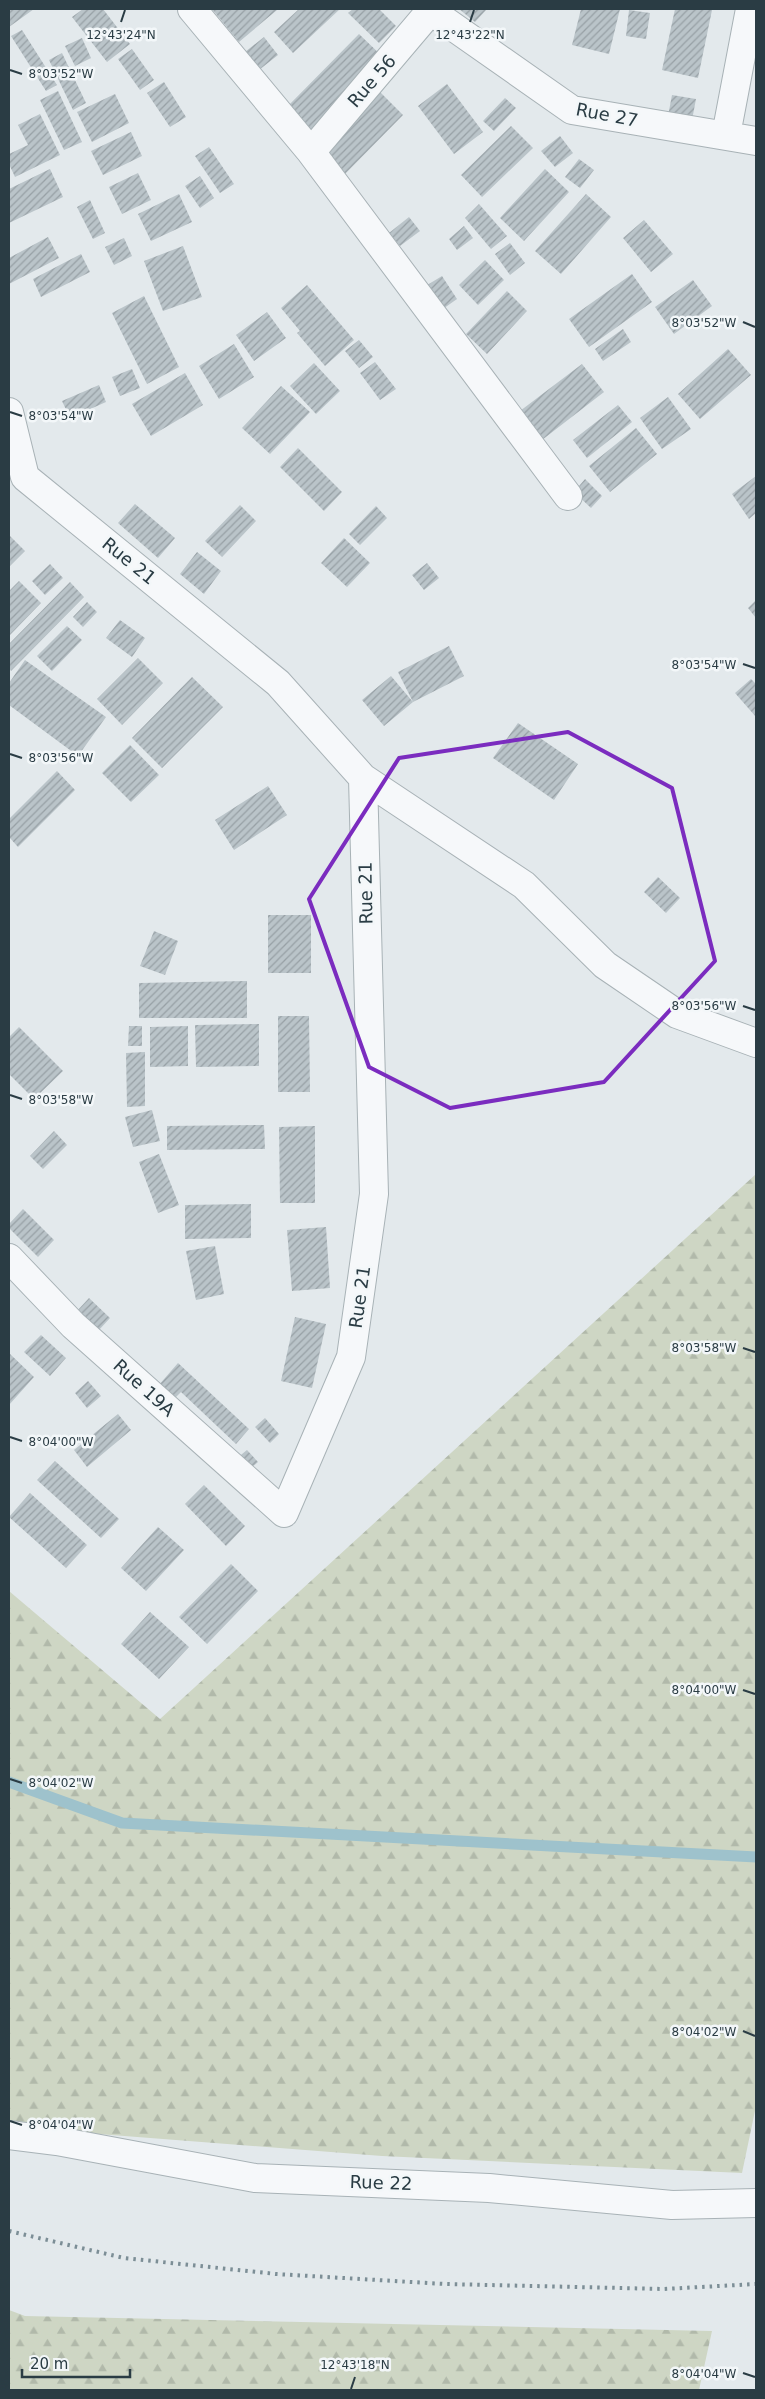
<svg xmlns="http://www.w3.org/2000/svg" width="765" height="2399" viewBox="0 0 765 2399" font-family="'DejaVu Sans',sans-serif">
  <defs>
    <pattern id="forest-firs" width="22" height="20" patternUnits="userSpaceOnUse" patternTransform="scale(1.25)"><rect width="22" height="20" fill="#ced6c4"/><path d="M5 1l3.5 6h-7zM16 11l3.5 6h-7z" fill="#b1b9aa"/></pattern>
    <pattern id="building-hatch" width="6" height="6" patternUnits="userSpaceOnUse" patternTransform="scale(1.25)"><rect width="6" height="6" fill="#bac4c9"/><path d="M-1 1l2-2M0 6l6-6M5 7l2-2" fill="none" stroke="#97a0a5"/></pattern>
  </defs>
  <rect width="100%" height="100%" fill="#e3e9ec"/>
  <path fill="url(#forest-firs)" d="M756,1174V2106L742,2173L382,2156L9,2127V1591L160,1719Z
    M9,2310L25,2316L712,2331L699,2390H9Z"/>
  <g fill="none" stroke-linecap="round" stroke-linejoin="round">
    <path stroke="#9ec2cc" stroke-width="11" d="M9,1782L122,1823L756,1857"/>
  </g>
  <path fill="url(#building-hatch)" d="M9,9H34L9,27Z
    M83,9H103L130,44L107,62L72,17Z
    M212,9H275L277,10L239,42Z
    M299,9H340L293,53L274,32Z
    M353,9H379L396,26L379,43L348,13Z
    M459,9H487L475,22Z
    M581,9H620L609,54L572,45Z
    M675,9L712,10L698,78L662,70Z
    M629,10L650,13L646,39L626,36Z
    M22,30L57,85L46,91L11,36Z
    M359,34L384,58L310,133L285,109Z
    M264,37L278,55L259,70L245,52Z
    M82,38L91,58L75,66L65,46Z
    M132,49L154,80L140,90L118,59Z
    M62,53L86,103L73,110L49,60Z
    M164,82L186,117L170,127L147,93Z
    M447,84L483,132L454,154L418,106Z
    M376,88L403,115L344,175L317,148Z
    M58,91L82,142L64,150L40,100Z
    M115,94L129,123L92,142L77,112Z
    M672,95L696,99L692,120L668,116Z
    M505,98L516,108L494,131L483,121Z
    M40,114L60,155L15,177L9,164V154L28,145L18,125Z
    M511,126L533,148L482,197L461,175Z
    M131,132L142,156L103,175L91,151Z
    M560,136L573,153L555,167L541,151Z
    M209,147L234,184L220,193L195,156Z
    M579,159L594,170L580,188L565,177Z
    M50,169L63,197L9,223V189Z
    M545,169L569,192L524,241L500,218Z
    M138,173L151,200L122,214L109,187Z
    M200,176L214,198L200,208L185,186Z
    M179,194L192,222L151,241L138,214Z
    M586,194L611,217L561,274L535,251Z
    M90,200L105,233L93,239L77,207Z
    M479,204L507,236L491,249L465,218Z
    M409,217L420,231L400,246L389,233Z
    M644,220L673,254L651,272L623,238Z
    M464,226L473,238L457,250L449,239Z
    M48,237L59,258L9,284V258Z
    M124,238L132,256L114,265L105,247Z
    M510,243L525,263L510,275L495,254Z
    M183,246L202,297L163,311L144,261Z
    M81,254L90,272L41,297L33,279Z
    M485,260L504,280L478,305L459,285Z
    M632,274L652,302L589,347L569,319Z
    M442,276L457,299L440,311L424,287Z
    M693,280L712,306L674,334L655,307Z
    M307,285L354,340L325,366L297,333L300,331L281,308Z
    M507,291L527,311L487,354L466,334Z
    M144,296L179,367L147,384L112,313Z
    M267,312L286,338L254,361L236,335Z
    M623,329L631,342L603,361L595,349Z
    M359,340L373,357L359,368L345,351Z
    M234,344L254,377L219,399L199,366Z
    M728,349L751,375L700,419L678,394Z
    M375,362L396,389L380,400L360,373Z
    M314,363L340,391L316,414L290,386Z
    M582,364L604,392L542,440L520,411Z
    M132,369L140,388L120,396L112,377Z
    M185,373L203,405L151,436L132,404Z
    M99,385L106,402L70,418L62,401Z
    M281,386L310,412L270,454L242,428Z
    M668,397L691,429L662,449L640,418Z
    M618,405L632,422L587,458L573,440Z
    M636,428L657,454L610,492L589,466Z
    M298,448L342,492L324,511L280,467Z
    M756,476V513L749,519L732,494Z
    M585,479L602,496L591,508L574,492Z
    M135,504L175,538L158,558L118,523Z
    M240,505L256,521L222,557L205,541Z
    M376,506L387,518L360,545L349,534Z
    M9,535L25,551L9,567Z
    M344,538L370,563L347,587L321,563Z
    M197,552L221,571L204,594L180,574Z
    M427,563L439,578L424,590L412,575Z
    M50,564L63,578L45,595L32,581Z
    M19,581L41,603L9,636V591Z
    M70,582L84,597L11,671L9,668V644Z
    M756,600V618L748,608Z
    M87,602L97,612L83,627L73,617Z
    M120,620L145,638L132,657L106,638Z
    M67,626L82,640L52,671L37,656Z
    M449,646L464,676L413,702L384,726L362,700L391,676L413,702L398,672Z
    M138,658L163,683L122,725L97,699Z
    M25,660L106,717L78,756L9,705V683Z
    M192,677L223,707L162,768L132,738Z
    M751,679L756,684V717L735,693Z
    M518,723L578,764L554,800L493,758Z
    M130,745L159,775L131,802L102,773Z
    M57,771L75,790L18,847L9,837V819Z
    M268,786L287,815L234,850L215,820Z
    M658,877L680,898L666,913L644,892Z
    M268,915H311V973H268Z
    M154,931L178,941L165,975L140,966Z
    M247,981V1018H139V983Z
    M278,1016H309L310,1092H278Z
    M259,1024V1066L196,1067L195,1025Z
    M129,1026H142V1046H128Z
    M188,1026V1066L150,1067V1027Z
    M19,1027L63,1071L34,1099L9,1074V1037Z
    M145,1052V1106L127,1107L126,1053Z
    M152,1110L160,1141L133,1147L125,1117Z
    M264,1125L265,1149L167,1150V1126Z
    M315,1126V1203H280L279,1127Z
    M54,1131L67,1145L43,1169L30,1156Z
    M159,1154L179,1205L158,1213L139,1162Z
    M251,1204V1238L185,1239V1205Z
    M23,1209L54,1240L38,1257L9,1228V1224Z
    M326,1227L330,1288L292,1291L287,1230Z
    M215,1246L224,1294L196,1300L186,1251Z
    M89,1298L110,1318L99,1330L77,1311Z
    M295,1317L326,1324L312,1388L281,1381Z
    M41,1335L66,1358L50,1376L24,1352Z
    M9,1353L34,1377L9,1405Z
    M178,1363L249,1429L236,1444L181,1392L173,1400L158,1386Z
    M88,1381L101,1396L87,1408L75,1393Z
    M118,1414L131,1430L87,1467L74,1450Z
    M265,1418L279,1434L270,1443L255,1427Z
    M247,1450L258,1462L245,1473L235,1460Z
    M55,1461L119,1519L101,1538L37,1480Z
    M204,1485L245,1526L226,1546L185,1504Z
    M30,1493L87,1545L66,1568L9,1517Z
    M158,1527L184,1550L146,1591L121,1568Z
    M231,1564L258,1591L207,1644L179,1617Z
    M150,1612L189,1647L159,1679L121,1644Z"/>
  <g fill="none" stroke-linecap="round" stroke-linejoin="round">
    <g stroke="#a8b2b6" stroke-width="30">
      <path id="minor" d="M192,9L311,152L568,496
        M428,9L572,110L756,141
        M726,135L750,9
        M311,152L432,9
        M9,412L25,477L278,683L363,778L374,1194L351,1357L284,1513L73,1325L9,1258
        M363,778L524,885L605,965L677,1014L756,1043"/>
    </g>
    <g stroke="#a8b2b6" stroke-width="30">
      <path id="tertiary" d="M9,2135L57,2141L255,2178L489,2188L672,2205L756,2203"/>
    </g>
    <use href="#minor" stroke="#f6f8fa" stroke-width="28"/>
    <use href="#tertiary" stroke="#f6f8fa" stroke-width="28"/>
    <path stroke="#7c8e96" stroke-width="4" stroke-dasharray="2.5 5" stroke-linecap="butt" d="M9,2231L124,2258L276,2274L445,2284L664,2289L756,2284"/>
  </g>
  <path fill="none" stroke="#7b2cbf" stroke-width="4" stroke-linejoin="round" d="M568,732L672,788L715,961L604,1082L450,1108L369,1067L309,899L399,758Z"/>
  <path fill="none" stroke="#2a3c44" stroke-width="2" d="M121,22L125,10M470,22L474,10M10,70L22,74M743,322L755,327M10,412L22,416M743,664L755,668M10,754L22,758M743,1006L755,1010M10,1095L22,1099M743,1348L755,1352M10,1437L22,1441M743,1690L755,1694M10,1779L22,1783M743,2031L755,2036M10,2121L22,2125M743,2373L755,2377M351,2389L355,2377"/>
  <g text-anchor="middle" stroke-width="5" stroke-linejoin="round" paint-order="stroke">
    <g font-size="18" fill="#2a3c44" stroke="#f3f7f9">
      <text transform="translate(372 81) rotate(-49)" y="6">Rue 56</text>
      <text transform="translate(607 115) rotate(11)" y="6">Rue 27</text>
      <text transform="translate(129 561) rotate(39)" y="6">Rue 21</text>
      <text transform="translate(366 893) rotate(-91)" y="6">Rue 21</text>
      <text transform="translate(360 1297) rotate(-82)" y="6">Rue 21</text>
      <text transform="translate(144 1388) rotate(42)" y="6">Rue 19A</text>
      <text transform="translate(381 2183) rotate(2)" y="6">Rue 22</text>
    </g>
  </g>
  <g font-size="12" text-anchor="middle" fill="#2a3c44" stroke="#f3f7f9" stroke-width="5" stroke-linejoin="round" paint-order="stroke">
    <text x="121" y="39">12°43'24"N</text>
    <text x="470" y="39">12°43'22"N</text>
    <text x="61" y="78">8°03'52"W</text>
    <text x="704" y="327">8°03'52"W</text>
    <text x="61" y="420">8°03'54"W</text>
    <text x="704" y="669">8°03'54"W</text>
    <text x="61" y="762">8°03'56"W</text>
    <text x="704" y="1010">8°03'56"W</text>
    <text x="61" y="1104">8°03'58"W</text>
    <text x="704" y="1352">8°03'58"W</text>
    <text x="61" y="1446">8°04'00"W</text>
    <text x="704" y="1694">8°04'00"W</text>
    <text x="61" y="1787">8°04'02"W</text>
    <text x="704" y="2036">8°04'02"W</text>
    <text x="61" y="2129">8°04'04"W</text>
    <text x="355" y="2369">12°43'18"N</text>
    <text x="704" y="2378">8°04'04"W</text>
  </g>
  <rect width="765" height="2399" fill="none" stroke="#2a3c44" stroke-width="20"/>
  <path d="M22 2369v8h108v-8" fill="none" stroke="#2a3c44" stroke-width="2.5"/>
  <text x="30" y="2369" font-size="15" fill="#2a3c44" stroke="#f3f7f9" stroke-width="4" paint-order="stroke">20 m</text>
</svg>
